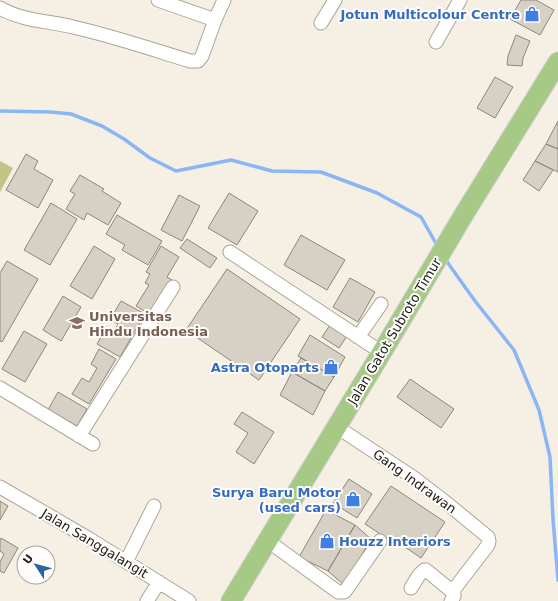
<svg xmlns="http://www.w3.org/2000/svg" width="558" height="601" viewBox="0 0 558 601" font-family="'DejaVu Sans',sans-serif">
  <rect width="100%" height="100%" fill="#f6efe4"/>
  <path fill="#c0c485" d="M0,161L13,168L0,192Z"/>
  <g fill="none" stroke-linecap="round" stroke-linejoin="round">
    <path stroke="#8bb6f5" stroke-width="3.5" d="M0,111L51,112L71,114L102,126L124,139L150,158L176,171L231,160L272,171L321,172L377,193L421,217L438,247
      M445,259L475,301L514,350L539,410L550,457L553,519L558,580"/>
  </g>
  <path fill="#d7d1c5" stroke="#8c867c" d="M521,0H536L554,10L540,35L510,19Z
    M516,35L530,41L523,58L522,66L507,65L508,56Z
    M495,77L513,87L495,118L477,108Z
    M558,121V149L546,144Z
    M546,144L558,149V172L535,161Z
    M26,154L38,161L34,169L53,180L38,208L6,190Z
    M535,161L553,170L539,191L523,180Z
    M80,175L104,189L102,191L121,203L108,225L87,213L84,220L66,209L75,194L70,191Z
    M229,193L258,211L237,245L208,228Z
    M179,195L200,206L182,241L161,230Z
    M51,203L77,219L50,265L24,250Z
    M117,215L162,241L148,265L122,250L125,245L106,234Z
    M301,235L345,260L327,290L284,265Z
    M187,239L217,258L210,268L180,248Z
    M94,246L115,259L92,299L70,286Z
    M161,246L179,257L167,277L172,280L151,315L136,306L149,285L145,283L150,274L146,272Z
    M7,261L38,279L2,342L0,341V273Z
    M227,269L300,319L259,380L186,330Z
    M350,278L375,292L358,322L333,307Z
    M63,296L81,307L61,341L43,330Z
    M121,301L145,314L120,357L97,344L107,327L114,331L118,324L110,320Z
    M330,325L347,336L339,348L322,337Z
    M24,331L47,344L25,382L2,369Z
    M310,335L345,357L334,377L298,356Z
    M99,349L116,359L89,404L72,394L82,378L89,382L97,368L91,364Z
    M301,358L334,377L325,391L292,372Z
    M292,372L325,391L313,415L280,395Z
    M410,379L454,409L441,428L397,397Z
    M58,392L87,409L77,426L48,410Z
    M242,412L274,432L254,464L236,452L248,433L234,424Z
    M349,479L372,494L357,518L333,503Z
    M391,486L445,522L421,558L396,541L394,543L365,524Z
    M0,501L8,506L0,520Z
    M326,510L355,525L328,571L299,557Z
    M355,525L371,539L344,585L328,571Z
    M1,538L18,548L4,573L0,571V562L4,554L0,551V541Z"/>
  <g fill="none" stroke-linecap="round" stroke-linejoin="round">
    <g stroke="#aaa499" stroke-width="15">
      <path id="minor" d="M158,0L215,20
        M0,8C22,21 49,21 73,27C113,36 151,49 190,61H198L202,56L215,20L224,0
        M321,23L335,0
        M436,42L460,0
        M230,252L372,346L382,352
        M358,337L381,304
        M0,388L93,444
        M337,427L414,478L449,505L488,537L489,541L488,545L452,592
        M79,436L173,287
        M0,487L88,538L189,601
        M268,541L338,592H344L346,590L380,541
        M126,562L154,506
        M411,588L419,575L424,570H426L454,593V596L451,601
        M147,601L159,582"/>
    </g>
    <g stroke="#cececd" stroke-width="21">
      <path id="highway" d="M231,601L382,352L463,216L558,62"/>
    </g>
    <use href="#minor" stroke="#fff" stroke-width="13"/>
    <use href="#highway" stroke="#a6c986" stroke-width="19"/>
  </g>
  <defs>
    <g id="shop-bare" transform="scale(1.2)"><path d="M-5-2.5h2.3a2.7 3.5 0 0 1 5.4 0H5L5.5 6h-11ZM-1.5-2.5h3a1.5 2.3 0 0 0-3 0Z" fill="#3f7fe0" stroke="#fefdfb" stroke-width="2.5" paint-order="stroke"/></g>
    <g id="university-bare" transform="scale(1.2)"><path d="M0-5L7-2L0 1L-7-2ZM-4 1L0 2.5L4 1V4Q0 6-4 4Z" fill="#8d6e63" stroke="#fefdfb" stroke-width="2.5" paint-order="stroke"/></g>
  </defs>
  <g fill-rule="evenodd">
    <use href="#shop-bare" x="532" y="14"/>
    <use href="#university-bare" x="77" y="323"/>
    <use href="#shop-bare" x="331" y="367"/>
    <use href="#shop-bare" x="353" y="499"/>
    <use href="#shop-bare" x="327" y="541"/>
  </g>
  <g text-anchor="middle" stroke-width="4" stroke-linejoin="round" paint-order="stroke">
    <g font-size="13" font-weight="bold" fill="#366cbe" stroke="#fefdfb" text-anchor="end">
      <text x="520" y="19">Jotun Multicolour Centre</text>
      <text x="319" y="372">Astra Otoparts</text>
      <text x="341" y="497">Surya Baru Motor<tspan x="341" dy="15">(used cars)</tspan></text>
      <text x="339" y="546" text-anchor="start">Houzz Interiors</text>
    </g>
    <g font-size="13" font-weight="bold" fill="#785e54" stroke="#fefdfb" text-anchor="start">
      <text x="89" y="321">Universitas<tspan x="89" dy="15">Hindu Indonesia</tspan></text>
    </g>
    <g font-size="13" fill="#22201b" stroke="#fefdfb">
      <text transform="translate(394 331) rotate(-59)" y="5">Jalan Gatot Subroto Timur</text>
      <text transform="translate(415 481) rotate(36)" y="5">Gang Indrawan</text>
      <text transform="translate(95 543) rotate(31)" y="5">Jalan Sanggalangit</text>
    </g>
  </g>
  <g transform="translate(36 565) rotate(306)"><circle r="19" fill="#fefdfb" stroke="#a6a5a1"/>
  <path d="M0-3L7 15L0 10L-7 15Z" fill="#27659c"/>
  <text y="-6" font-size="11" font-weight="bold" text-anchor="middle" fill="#22201b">U</text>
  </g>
</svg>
